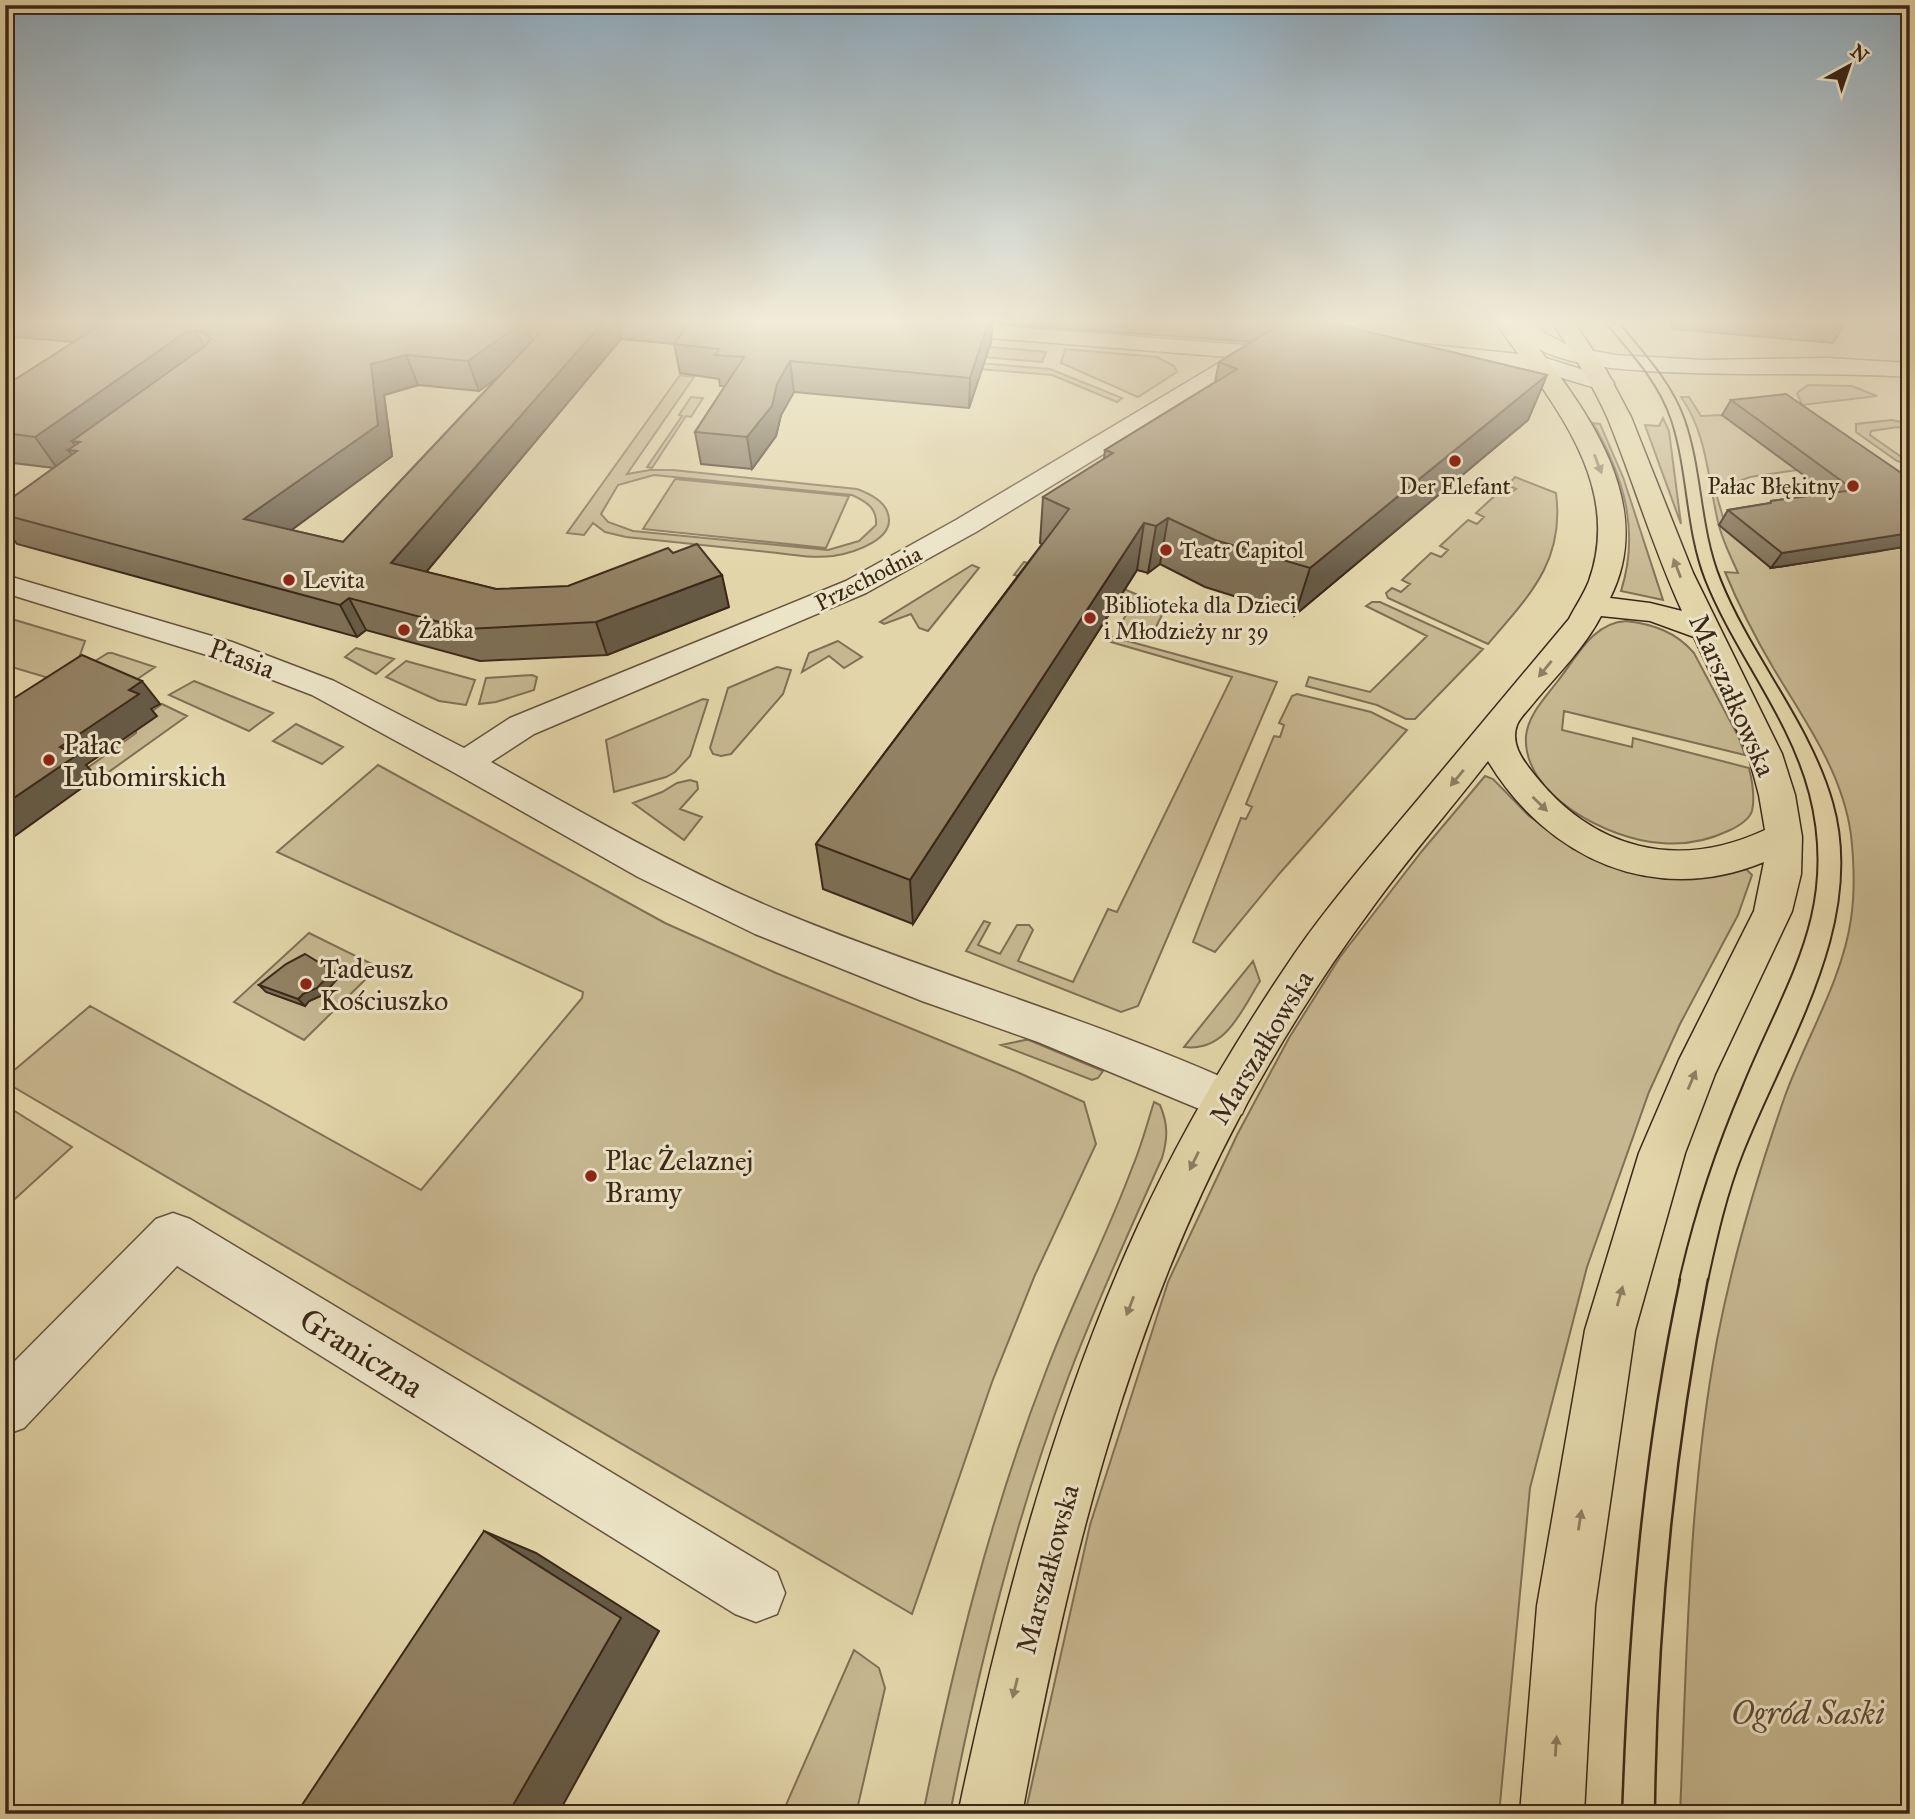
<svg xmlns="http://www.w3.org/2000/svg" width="1915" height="1819" viewBox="0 0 1915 1819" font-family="'IM FELL Great Primer',serif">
  <rect width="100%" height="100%" fill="#e2d5a9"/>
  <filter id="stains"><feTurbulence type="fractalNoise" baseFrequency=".00286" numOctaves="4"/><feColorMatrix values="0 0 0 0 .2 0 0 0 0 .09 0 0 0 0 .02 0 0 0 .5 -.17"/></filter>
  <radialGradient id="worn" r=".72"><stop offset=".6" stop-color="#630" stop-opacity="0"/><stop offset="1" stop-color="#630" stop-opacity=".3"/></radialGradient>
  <path fill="#c6b790" stroke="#816f54" stroke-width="2" fill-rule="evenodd" d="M945,343L1046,352L1042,362L885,349Z
    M1065,349L1157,357L1174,366L1177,372L1138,397L1061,363Z
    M859,353L1050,369L1122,398L1117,402L1052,375L857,359Z
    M680,375L694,377L627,474L650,470H673L857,489C868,493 882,499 887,511C899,539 853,553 833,556C809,559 783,553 759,551C714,546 670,542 626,537L605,532L593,523L584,535L567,533ZM654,475L852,495C867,502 877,508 876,525L859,541L828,550L633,531L608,522L601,514L618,485Z
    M1808,385L1852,386L1877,396L1802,405L1797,393Z
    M691,397L703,398L691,417L686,416L652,468L647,467L682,416L679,415Z
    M1681,397H1689L1701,416L1722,415L1797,470L1750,477L1715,490L1725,524L1719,525L1771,568L1881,551L1910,542V1814H1680C1687,1656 1688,1496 1717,1340C1733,1257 1757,1176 1785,1096C1806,1038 1842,981 1851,919C1855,892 1854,862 1851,835C1843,774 1806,722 1775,671C1756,639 1739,606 1725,572L1738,573C1731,557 1722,540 1718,522C1708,480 1707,433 1681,397Z
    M1663,418L1669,431L1681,524L1645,425L1659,426Z
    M1892,420L1910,424V431L1898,427L1871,431L1870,435L1903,458L1910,459V464L1897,461L1856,432V424Z
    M1593,423L1600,424L1623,477L1663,600L1621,591C1640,531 1624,477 1593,423Z
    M1515,477L1556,493C1565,561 1529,596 1488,644L1388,598L1386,593L1392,588L1401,592L1410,584L1402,580L1431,553L1441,557L1448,550L1440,546L1468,520L1477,524L1484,517L1476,513L1500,491L1509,494L1516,489L1508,485Z
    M675,479L849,496L826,548L643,529Z
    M1024,562L1124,589L1166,607L1151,637L1118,629L1131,606L1014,575Z
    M972,565L979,568L928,631L919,628L911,614L884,624L880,622Z
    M1372,602H1380L1483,649L1415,719H1406L1377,705L1306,686L1309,677L1370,692L1427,636L1366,606Z
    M5,617L85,641L74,672L52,679L5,665Z
    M1626,621C1653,624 1676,632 1694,653L1738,736L1745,755L1564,711L1562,730L1632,747L1633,738L1749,768C1752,780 1755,798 1752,811C1749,820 1737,827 1728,831C1707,841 1684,845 1661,843C1610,840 1522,796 1526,736C1528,715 1545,698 1557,682C1577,657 1592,623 1626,621Z
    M1113,637L1277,682L1138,1006L1121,1012L966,951L984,921L990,923L978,945L1000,954L1017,925H1029L1033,930L1018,961L1073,982L1108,909L1117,912L1232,677L1111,642Z
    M838,641L862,657L844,668L829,656L802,672L809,653Z
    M356,648L394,659L376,674L345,657Z
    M108,653H112L155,667L136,680L92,663Z
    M406,661L475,680L466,705L439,701L386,677Z
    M777,667L791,670L783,694L731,754L721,756L713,754L710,748L728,688Z
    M532,675L537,677L534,690L496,702L479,704L486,678Z
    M194,681L273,713L249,731L169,695Z
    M1297,694L1371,712L1407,730L1279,874L1215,952L1193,942L1241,818L1246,819L1252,807L1246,804L1274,736L1280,737L1284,725L1279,723L1292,696Z
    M703,699L708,700L690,756L675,772L666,777L614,792L606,740Z
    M162,704L187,716L103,776L86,769L136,733V723Z
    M296,724L343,747L322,764L273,741Z
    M378,765L665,923L776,973L1017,1072L1084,1102L1096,1144L1035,1275L992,1382L912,1614L5,1082V1078L90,1006L421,1190L582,998L583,992L277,852Z
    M1485,776L1493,779L1529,816L1569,842L1693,878L1746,869L1752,875L1738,915L1680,1024L1649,1092L1587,1267L1530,1488L1499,1814H1025L1090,1525L1168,1282L1237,1135L1289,1038L1340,957L1422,851Z
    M690,780L697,782L698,789L680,809L702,817L684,840L633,803L662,792L677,783Z
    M309,933L378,967L304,1040L234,1002Z
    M1253,961L1260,981C1241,1011 1226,1052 1184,1047Z
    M1025,1040H1029L1103,1071L1098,1078L1092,1080L1001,1045Z
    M1154,1102L1160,1105C1168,1124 1168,1138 1162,1158C1130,1230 1096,1303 1068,1378C1016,1516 978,1669 950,1814H923C953,1665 990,1516 1045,1374C1071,1304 1106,1238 1132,1168C1141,1147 1147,1124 1154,1102Z
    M5,1105L72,1147L5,1208Z
    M854,1650L879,1668L885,1688L856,1814H782Z"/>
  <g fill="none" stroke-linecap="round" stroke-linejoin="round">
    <g stroke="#66523c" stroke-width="3">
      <path id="minor" d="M827,320H923L1258,346L1266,348L1269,353L1266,358L1257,360L976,532L866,593L534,734L491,762C587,815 683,871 784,913C935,975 1093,1019 1242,1086L1248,1100L1242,1114L1226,1120L1038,1042L922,1001L755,934L638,877L453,772L312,695L210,656L5,593V575L232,642L334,681L464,748L510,718L846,581L956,520L1229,357L838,326L830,325Z
        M1507,320H1531L1546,334L1572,347L1615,355L1703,360L1827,358L1910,363V377C1828,372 1746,376 1664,372C1629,370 1592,368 1558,357C1538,351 1519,337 1507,320Z
        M1412,343L1539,356L1610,378L1614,383L1610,388L1602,390L1536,370L1404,355L1401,350L1404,345Z
        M173,1213L190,1219L777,1572L785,1593L777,1614L756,1622L735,1614L177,1266L24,1428L5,1435V1371L156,1219Z"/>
    </g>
    <g stroke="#3c2717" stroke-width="3">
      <path id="major" d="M1494,320H1516C1576,395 1661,497 1610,598L1650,603L1682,611C1653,548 1634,483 1608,419C1593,384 1571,352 1551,320H1573L1606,370L1631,417L1693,573L1782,754L1795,795L1802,837L1801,874L1792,911L1715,1074L1685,1153L1635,1330L1595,1606L1584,1814H1520L1537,1606L1585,1330L1639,1153L1679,1060L1754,911L1764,862C1655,907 1547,859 1488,761C1450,810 1409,857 1372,908C1323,974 1279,1044 1240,1116C1125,1332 1066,1575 1022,1814H958C1000,1615 1053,1411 1138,1226C1182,1130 1236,1040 1295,953C1332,900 1374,852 1415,803C1466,742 1517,681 1569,619C1575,607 1584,594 1589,581C1625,480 1547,397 1494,320ZM1601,616L1650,621L1694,637L1748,754L1759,795L1765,830C1677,871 1593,850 1533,773C1523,760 1510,744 1517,725C1520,717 1531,707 1536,700C1558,674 1585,647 1601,616Z"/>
    </g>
    <use href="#minor" fill="#ece4c7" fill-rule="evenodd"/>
    <use href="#major" fill="#e2d5a9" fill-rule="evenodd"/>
    <path stroke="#3c2717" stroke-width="2" d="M1603,320C1629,351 1658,381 1671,420C1688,472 1685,529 1705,580C1734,653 1789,717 1809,794C1839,911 1785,982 1743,1085C1716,1148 1694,1214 1679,1281
      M1617,320C1642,351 1672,382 1685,420C1703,472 1700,529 1721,580C1752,657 1810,722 1833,802C1868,924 1786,1044 1743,1154C1727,1194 1717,1239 1708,1281"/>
    <path stroke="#3c2717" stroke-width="2.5" d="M1622,1814C1628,1634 1642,1456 1680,1279
      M1655,1814C1657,1633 1673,1457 1708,1279"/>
  </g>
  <path fill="#7e6f55" stroke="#3c2717" stroke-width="2" fill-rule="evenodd" d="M5,320H1319L1547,375L1528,420L1295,615L1205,587L1160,564L1148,573L1137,570L913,924L823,889L816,844L1042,544L1040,543L1043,497L1104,459L1105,450L1215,382L1219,362L1252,342L992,323L991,342L969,408L794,392L781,415L776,436L752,469L701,464L695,432L725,386H720L719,379L680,373L674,344L621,339L426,572L496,589L729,607L607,655L480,661L366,630L357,637L17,544L5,528V503L54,468L5,462V386L74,342L5,336ZM499,376L343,542L291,530L392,456L384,395L418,385L479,391Z
    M1668,320H1847L1833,343L1673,329Z
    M1910,380V391L1905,388Z
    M1731,400L1910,479V546L1771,568L1719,525L1728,510L1770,503L1771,501L1828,493L1722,415Z
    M333,971L338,978L323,995L309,1001L305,1006L266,992L259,985Z"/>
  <path fill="#665a45" stroke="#3c2717" stroke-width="2" d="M526,320L535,350L479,391L468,361Z
    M605,320H616L621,339L407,595L391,563Z
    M989,320H992L991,342L969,408L970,378Z
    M1271,320H1303L1266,343Z
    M195,330L211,359L80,442L72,441L79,451L68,450L73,456L57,468L35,437L186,332Z
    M406,355L418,385L384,395L392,456L263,551L244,519L371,364Z
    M790,361L794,392L781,415L776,436L752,469L747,437Z
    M1547,375L1528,420L1295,615L1310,568Z
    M1168,518L1160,564L1148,573L1156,526Z
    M1144,523L1137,570L913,924L910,880Z
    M1910,533V546L1771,568L1782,553Z
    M722,575L729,607L607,655L596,622Z
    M349,598L366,630L357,637L340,605Z
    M142,681L160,704L151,709L157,716L86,765L97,777L5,843V804L60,747L129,690Z
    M333,971L338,978L323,995L309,1001L305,1006L298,999L303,994Z
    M484,1531L536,1553L659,1631L558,1814H508Z"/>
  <path fill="#928163" stroke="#3c2717" stroke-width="2" fill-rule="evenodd" d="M108,320H605L391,563L496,589L568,586L668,548L673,553L697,544L722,575L596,622L466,629L349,598L340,605L5,515V503L77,451L68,450L80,442L72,441L205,346L211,339L205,332L195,330L186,332L35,437L5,433V386ZM526,320L539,334L343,542L244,519L378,425L371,364L406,355L468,361Z
    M692,320H989L970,378L790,361L777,384L772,406L747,437L695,432L744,357L715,355L719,349L674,344Z
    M1287,320H1319L1547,375L1310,568L1215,540L1168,518L1156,526L1144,523L910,880L816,844L1069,509L1043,497L1113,453L1105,450L1237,369L1219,362Z
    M1786,394L1910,479V533L1782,553L1728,510L1771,503V501L1854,490L1731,400Z
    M82,655L142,681L129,690L139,694L60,747L77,755L5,804V704Z
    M305,954L333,971L317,988L303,994L298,999L259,985L286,964Z
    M484,1531L621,1618L508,1814H296Z"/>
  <defs><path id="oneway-solid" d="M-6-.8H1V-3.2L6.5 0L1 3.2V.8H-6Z" transform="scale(1.75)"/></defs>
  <g fill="#8f7e60">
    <use href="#oneway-solid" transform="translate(1598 464) rotate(69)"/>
    <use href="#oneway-solid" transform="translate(1677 568) rotate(-111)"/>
    <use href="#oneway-solid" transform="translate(1545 669) rotate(129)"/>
    <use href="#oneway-solid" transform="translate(1457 778) rotate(130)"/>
    <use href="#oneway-solid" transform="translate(1540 804) rotate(44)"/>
    <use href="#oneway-solid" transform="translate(1692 1080) rotate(-67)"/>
    <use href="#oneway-solid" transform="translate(1194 1161) rotate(116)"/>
    <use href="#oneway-solid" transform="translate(1620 1296) rotate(-74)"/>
    <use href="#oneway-solid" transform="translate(1130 1306) rotate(111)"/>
    <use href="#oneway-solid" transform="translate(1580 1520) rotate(-81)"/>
    <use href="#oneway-solid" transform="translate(1015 1688) rotate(104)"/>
    <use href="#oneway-solid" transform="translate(1556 1746) rotate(-86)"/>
  </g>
  <linearGradient id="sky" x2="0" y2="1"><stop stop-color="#8faabb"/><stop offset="0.56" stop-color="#f2ecd8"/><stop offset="1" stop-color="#f2ecd8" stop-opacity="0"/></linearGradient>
  <rect width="1915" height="575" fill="url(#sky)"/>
  <g fill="#8f2418" stroke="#ece4c7" stroke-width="2.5">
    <circle cx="1455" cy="461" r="7"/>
    <circle cx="1853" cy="486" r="7"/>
    <circle cx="1166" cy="550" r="7"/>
    <circle cx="289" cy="580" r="7"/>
    <circle cx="1090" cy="618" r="7"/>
    <circle cx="404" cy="630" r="7"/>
    <circle cx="49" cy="760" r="7"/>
    <circle cx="306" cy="984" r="7"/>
    <circle cx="591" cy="1176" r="7"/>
  </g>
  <g text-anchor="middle" stroke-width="6" stroke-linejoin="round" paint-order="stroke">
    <g font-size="23" fill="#3c2717" stroke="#ece4c7" text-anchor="start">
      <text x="1455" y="494" text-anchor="middle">Der Elefant</text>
      <text x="1839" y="494" text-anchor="end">Pałac Błękitny</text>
      <text x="1180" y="558">Teatr Capitol</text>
      <text x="303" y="588">Levita</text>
      <text x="1104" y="613">Biblioteka dla Dzieci<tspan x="1104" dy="26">i Młodzieży nr 39</tspan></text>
      <text x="418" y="638">Żabka</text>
    </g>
    <g font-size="23" fill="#3c2717" stroke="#ece4c7">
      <text transform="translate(868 578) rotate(-27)" y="8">Przechodnia</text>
    </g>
    <g font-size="28" fill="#3c2717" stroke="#ece4c7">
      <text transform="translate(242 658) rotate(20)" y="10">Ptasia</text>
      <text transform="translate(1733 695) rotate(66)" y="10">Marszałkowska</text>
      <text transform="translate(1261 1047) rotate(-59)" y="10">Marszałkowska</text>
      <text transform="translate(1047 1569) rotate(-75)" y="10">Marszałkowska</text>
    </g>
    <g font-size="28" fill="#3c2717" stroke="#ece4c7" text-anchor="start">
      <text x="63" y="754">Pałac<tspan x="63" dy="32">Lubomirskich</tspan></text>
      <text x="320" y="978">Tadeusz<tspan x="320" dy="32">Kościuszko</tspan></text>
      <text x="605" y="1170">Plac Żelaznej<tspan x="605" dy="32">Bramy</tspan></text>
    </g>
    <g font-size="33" fill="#3c2717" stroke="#ece4c7">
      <text transform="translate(362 1352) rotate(32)" y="12">Graniczna</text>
    </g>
    <g font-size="33" font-style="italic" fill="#5e4b35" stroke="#ece4c7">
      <text x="1808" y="1724">Ogród Saski</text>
    </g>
  </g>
  <rect width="1915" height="1819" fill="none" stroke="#e2d5a9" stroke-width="28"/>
  <rect x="7" y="7" width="1901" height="1805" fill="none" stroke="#3c2717" stroke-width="3.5"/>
  <rect x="14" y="14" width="1887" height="1791" fill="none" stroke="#3c2717" stroke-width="2"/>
  <g transform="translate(1849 66) rotate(40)" stroke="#ece4c7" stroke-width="5" paint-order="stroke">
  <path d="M0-5L12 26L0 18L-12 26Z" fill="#3c2717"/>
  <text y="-10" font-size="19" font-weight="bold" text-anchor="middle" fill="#3c2717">N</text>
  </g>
  <rect width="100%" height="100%" filter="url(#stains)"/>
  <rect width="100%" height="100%" fill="url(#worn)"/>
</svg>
